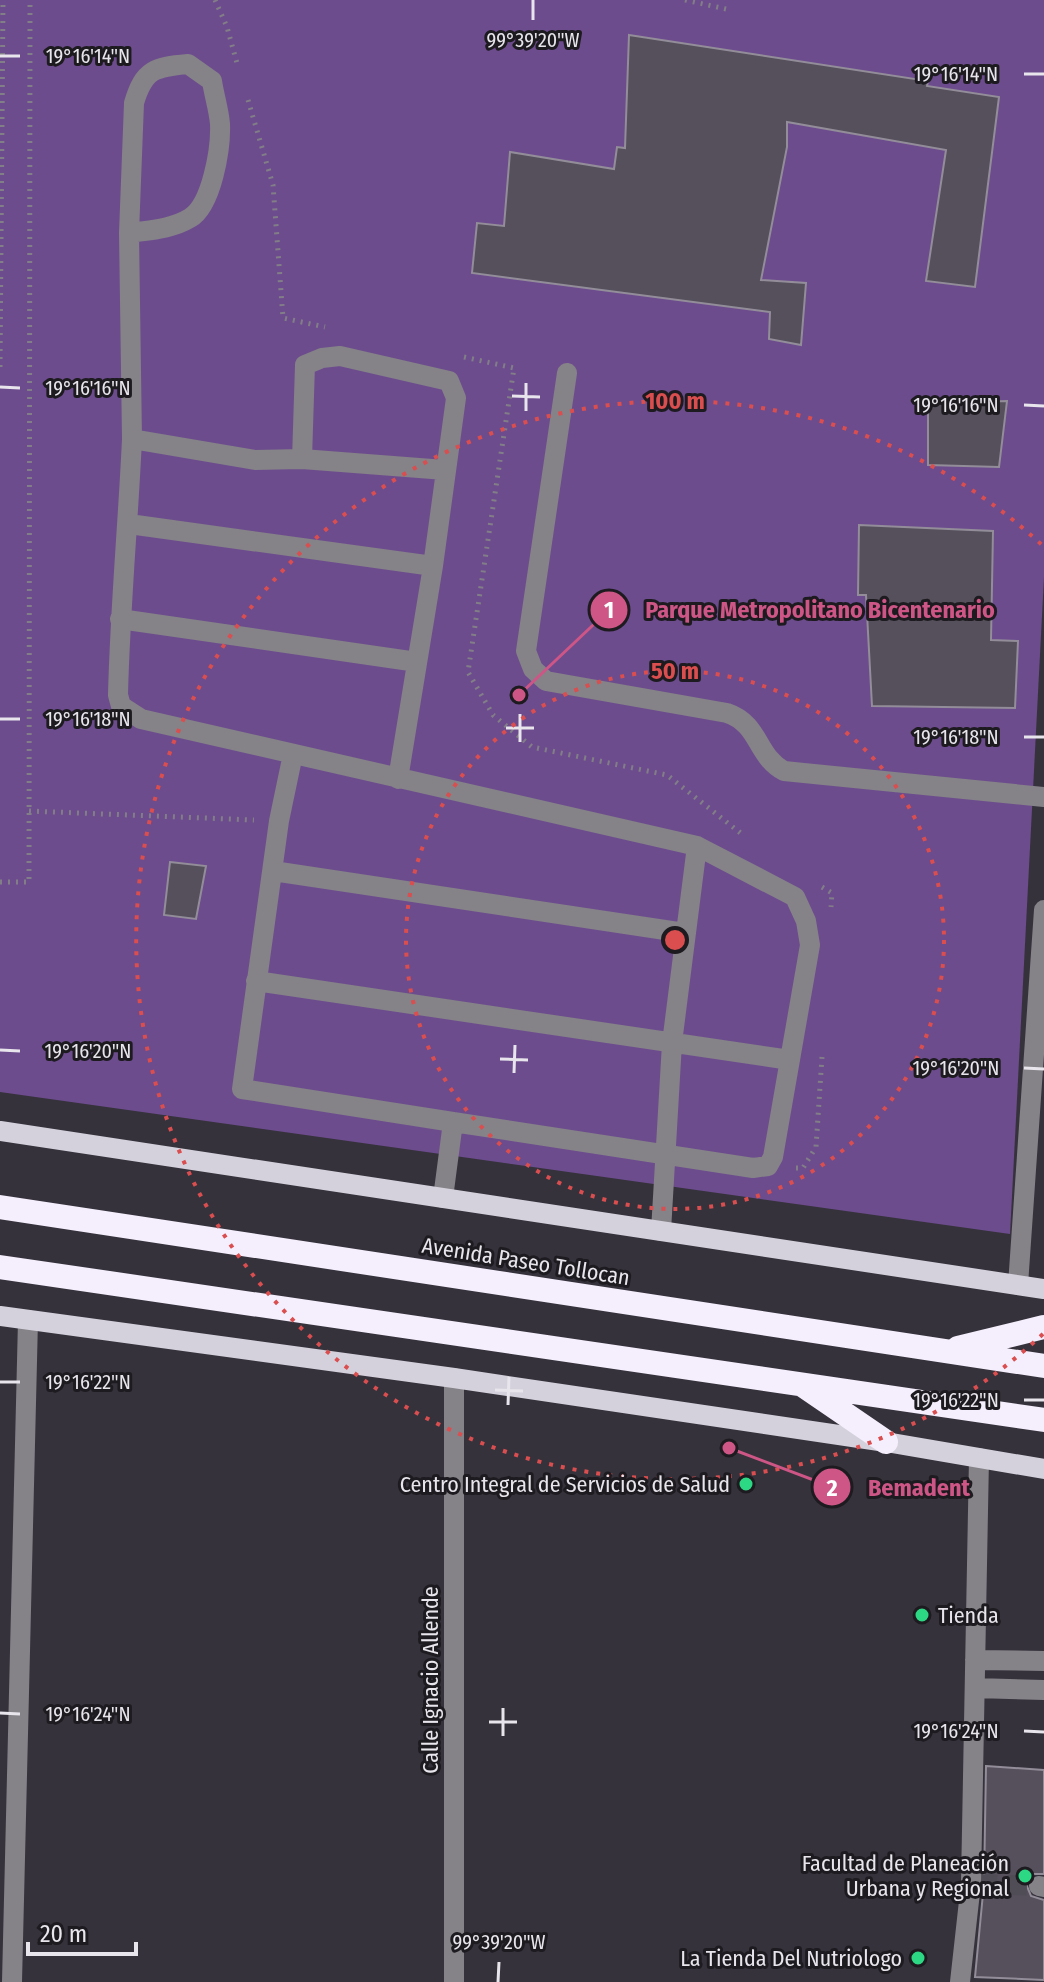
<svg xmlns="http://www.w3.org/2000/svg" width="1044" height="1982" viewBox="0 0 1044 1982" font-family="'Fira Sans Condensed',sans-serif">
  <rect width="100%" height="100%" fill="#36323c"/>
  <path fill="#6c4c8d" d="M0,0H1044V577L1010,1234L0,1092Z"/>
  <path fill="#55505c" stroke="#928d99" stroke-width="2" d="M629,35L928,81L927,86L999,97L975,287L926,281L946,150L787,122V147L761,280L806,283L801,345L769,339L770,312L472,273L477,223L504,226L510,152L614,169L617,147L625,148Z
    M1007,401L999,467L928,465V403Z
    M859,525L993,531L991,640L1018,641L1015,708L872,706L866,595H858Z
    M170,862L206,866L196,919L164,915Z
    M986,1766L1044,1770V1874H1034L1026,1884L1031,1896L1044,1900V1980L975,1977L984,1883Z"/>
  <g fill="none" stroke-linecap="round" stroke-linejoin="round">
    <path stroke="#514d56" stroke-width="20" stroke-dasharray="20 10" stroke-linecap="butt" d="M977,1884L1039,1886"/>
    <path stroke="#827e87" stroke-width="5" stroke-dasharray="2 6" stroke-linecap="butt" d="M215,0L227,27L238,67
      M685,0L726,9
      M248,100L273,185L283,318L325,327
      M464,357L514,368L468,672L493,715L532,747L667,775L743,835
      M0,367L3,0
      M29,811L254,820
      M0,882H29L30,0
      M822,887L832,893L831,907
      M796,1168H803L816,1147L822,1057"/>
    <path stroke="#858288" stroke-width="20" d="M129,233C150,230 172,229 190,218C212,205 221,148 220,124C219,110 214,95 212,81L188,64C155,67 144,69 134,103L129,233L132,439
      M567,373L526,651L533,669L546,681L727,713C760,724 756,756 784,771L1044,797
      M302,459L305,365L322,358L340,356L449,381L456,398L433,566L398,779
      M129,524L433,566
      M120,619L417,662
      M293,754L279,821L242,1089L453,1122
      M273,871L685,933
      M256,981L790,1060
      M443,1198L453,1122L753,1168L768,1166L773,1157L810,945L806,921L795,897L697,846L141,719L121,706L118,695C120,609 128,525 132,439L255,460L302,459L445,470
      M661,1231L672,1043L697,846
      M1018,1285L1044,910
      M975,1660L1044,1661
      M975,1688L1044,1690
      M1039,1886L1044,1887
      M12,1982L28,1320
      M454,1982V1378
      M960,1982L971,1883L979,1458"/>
    <path stroke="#d5d1dc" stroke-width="20" d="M0,1131L1044,1289
      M0,1316L454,1378L886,1442L1044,1469"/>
    <path stroke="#f5effd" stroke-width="24" d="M0,1207L1044,1366
      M0,1267L1044,1420
      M958,1348L1044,1327
      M804,1386L886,1442"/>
  </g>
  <path fill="none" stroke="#e8e5ec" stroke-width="3" d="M533,20V0M0,56H20M1024,74H1044M0,387L20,388M512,396L540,397M1024,405L1044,406M526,411V383M0,719H20M506,728H534M1024,737H1044M520,742V714M0,1050L20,1051M500,1059L528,1060M1024,1068L1044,1069M514,1073L515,1045M0,1382H20M495,1390L523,1391M1024,1400H1044M508,1405L509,1377M0,1713L20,1714M489,1722H517M1024,1731L1044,1732M503,1736V1708M498,1982L499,1962"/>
  <g fill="none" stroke="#da4e4f" stroke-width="4" stroke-dasharray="4 8">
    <circle cx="675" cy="940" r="269"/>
    <path d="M1043 1334A539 539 0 1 1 1043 546"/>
  </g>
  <g fill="#2cd884" stroke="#1d1b1f" stroke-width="3">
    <circle cx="746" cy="1484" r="8"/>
    <circle cx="922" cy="1615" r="8"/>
    <circle cx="1025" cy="1876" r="8"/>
    <circle cx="918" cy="1958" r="8"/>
  </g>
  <g text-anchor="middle" stroke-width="6" stroke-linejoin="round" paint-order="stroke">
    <g font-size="22" fill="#e8e5ec" stroke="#1d1b1f">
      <text transform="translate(526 1261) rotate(9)" y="8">Avenida Paseo Tollocan</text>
      <text transform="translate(430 1680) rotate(-90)" y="8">Calle Ignacio Allende</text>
    </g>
    <g font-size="22" fill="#e8e5ec" stroke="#1d1b1f" text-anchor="end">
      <text x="730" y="1492">Centro Integral de Servicios de Salud</text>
      <text x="938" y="1623" text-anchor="start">Tienda</text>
      <text x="1009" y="1871">Facultad de Planeación<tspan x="1009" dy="25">Urbana y Regional</tspan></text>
      <text x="902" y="1966">La Tienda Del Nutriologo</text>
    </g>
  </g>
  <g font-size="20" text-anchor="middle" fill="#e8e5ec" stroke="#1d1b1f" stroke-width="6" stroke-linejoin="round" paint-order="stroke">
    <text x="533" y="47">99°39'20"W</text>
    <text x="88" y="63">19°16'14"N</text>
    <text x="956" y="81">19°16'14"N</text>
    <text x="88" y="395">19°16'16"N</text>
    <text x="956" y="412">19°16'16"N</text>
    <text x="88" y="726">19°16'18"N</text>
    <text x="956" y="744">19°16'18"N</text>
    <text x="88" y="1058">19°16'20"N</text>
    <text x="956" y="1075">19°16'20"N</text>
    <text x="88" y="1389">19°16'22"N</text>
    <text x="956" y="1407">19°16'22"N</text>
    <text x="88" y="1721">19°16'24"N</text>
    <text x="956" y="1738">19°16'24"N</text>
    <text x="499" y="1949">99°39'20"W</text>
  </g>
  <circle cx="675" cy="940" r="12" fill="#da4e4f" stroke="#1d1b1f" stroke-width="4"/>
  <g font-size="24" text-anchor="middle" font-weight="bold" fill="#da4e4f" stroke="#1d1b1f" stroke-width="6" stroke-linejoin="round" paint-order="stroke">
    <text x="675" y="409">100 m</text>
    <text x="675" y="679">50 m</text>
  </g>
  <path fill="none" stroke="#cd5686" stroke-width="3" d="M519 695L609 610M729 1448L832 1487"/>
  <g fill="#cd5686" stroke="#1d1b1f" stroke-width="3">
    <circle cx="519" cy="695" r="8"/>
    <circle cx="729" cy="1448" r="8"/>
    <circle cx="609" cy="610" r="20"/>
    <circle cx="832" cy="1487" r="20"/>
  </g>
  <g font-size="24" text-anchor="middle" font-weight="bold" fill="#fff">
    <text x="609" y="618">1</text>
    <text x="832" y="1496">2</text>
  </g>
  <g font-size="24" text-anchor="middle" font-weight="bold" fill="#cd5686" stroke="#1d1b1f" stroke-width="6" stroke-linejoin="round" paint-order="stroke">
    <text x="820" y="618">Parque Metropolitano Bicentenario</text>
    <text x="919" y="1496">Bemadent</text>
  </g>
  <path d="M28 1942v12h108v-12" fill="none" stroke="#e8e5ec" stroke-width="4"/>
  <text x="40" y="1942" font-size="24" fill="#e8e5ec" stroke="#1d1b1f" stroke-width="6" paint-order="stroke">20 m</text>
</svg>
